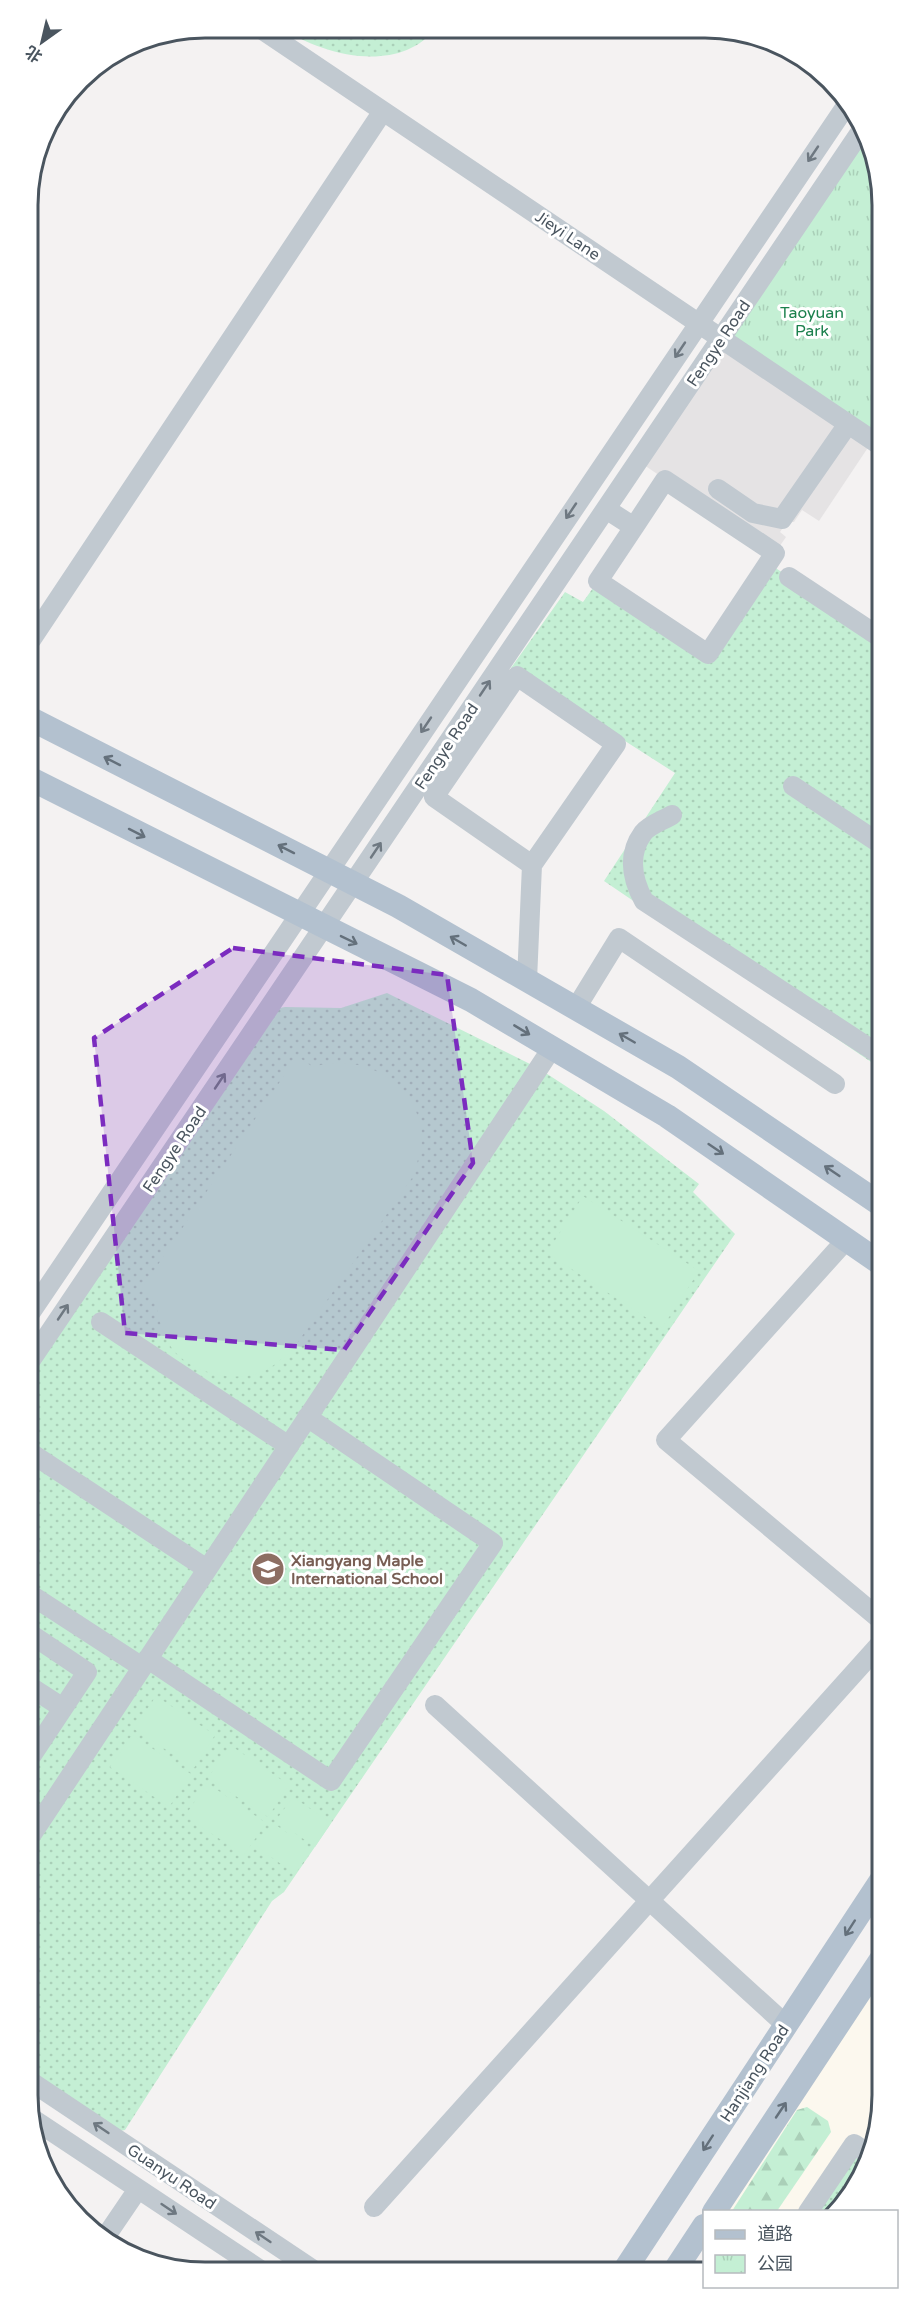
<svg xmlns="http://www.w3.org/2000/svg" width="910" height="2300" viewBox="0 0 910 2300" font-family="'Varela Round','Noto Sans SC',sans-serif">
  <defs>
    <pattern id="grass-dots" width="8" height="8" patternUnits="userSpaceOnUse" patternTransform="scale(1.5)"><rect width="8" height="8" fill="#c4efd4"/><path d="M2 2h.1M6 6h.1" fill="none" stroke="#aacfb8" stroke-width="1.8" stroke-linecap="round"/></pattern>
    <pattern id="forest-firs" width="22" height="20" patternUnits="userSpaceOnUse" patternTransform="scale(1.5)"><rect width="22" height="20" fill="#c4efd4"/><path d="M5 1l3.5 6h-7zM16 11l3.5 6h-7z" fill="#aacfb8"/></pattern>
    <pattern id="park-tufts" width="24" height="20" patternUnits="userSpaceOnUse" patternTransform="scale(1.5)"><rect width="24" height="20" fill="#c4efd4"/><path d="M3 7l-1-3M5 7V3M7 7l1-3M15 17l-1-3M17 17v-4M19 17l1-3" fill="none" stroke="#aacfb8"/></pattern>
  </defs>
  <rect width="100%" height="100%" fill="#f4f2f2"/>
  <path fill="#fcf8ee" d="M882,1958L883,2107L870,2163L840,2211L714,2212Z"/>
  <path fill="#e5e3e4" d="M721,338L873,440L819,521L802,510L794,522H787L780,532L786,537L775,553L638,461Z"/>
  <path fill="url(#grass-dots)" d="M280,27L436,28C399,75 323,56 280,27Z
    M768,563L878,636L880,1068L604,881L675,773L511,668L565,592L583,602L598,581L708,654Z
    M387,993L538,1068L604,1111L699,1184L693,1192L735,1234L284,1892L272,1901L125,2130L115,2132L33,2077L31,1360L268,1010L285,1007L341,1008Z
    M854,2144L870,2163L840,2211L808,2212Z"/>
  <path fill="url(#forest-firs)" d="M807,2107L828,2121L831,2132L777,2211H732L797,2110Z"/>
  <path fill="url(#park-tufts)" d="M861,131L877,159L878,444L721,338Z"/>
  <path fill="#c4efd4" d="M297,1056L313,1067C356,1053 409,1076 420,1123C425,1143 418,1160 412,1178L291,1352C282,1358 273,1367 264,1371C235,1384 189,1373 171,1347C161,1332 158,1316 156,1299L141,1290Z
    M583,1196L699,1271L662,1328L547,1253Z
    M156,1696L215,1735L194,1768L134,1729Z
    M132,1735L191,1774L169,1807L110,1767Z
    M230,1745L289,1785L268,1817L208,1778Z
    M207,1783L266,1823L244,1855L185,1816Z
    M293,1797L331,1823L315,1847L276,1820Z
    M273,1823L312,1850L295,1874L257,1847Z"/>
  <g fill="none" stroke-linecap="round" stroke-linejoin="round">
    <path stroke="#c1c9d0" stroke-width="20" d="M258,27L878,444
      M718,489L753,513L782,519L848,424
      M606,509L634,527L598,581L708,654L775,553L665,480L634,527
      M789,577L878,636
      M29,643L383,111
      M793,786L879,843
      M672,815C664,820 649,825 643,833C627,855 632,879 644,901L880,1055
      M527,980L532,865L616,744L517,676L434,797L532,865
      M576,1008L619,938L835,1084
      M847,1239L666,1440L881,1620
      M31,1312L846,106
      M101,1322L289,1446
      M31,1360L861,131
      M31,1453L207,1569
      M31,1595L142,1667
      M32,1635L87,1672L32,1755
      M148,1659L331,1781L493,1543L307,1417
      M32,1688L63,1708
      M435,1705L786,2025
      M32,1834L552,1048
      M33,2083L312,2269
      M33,2119L259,2269
      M374,2207L881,1643
      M808,2212L854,2144L871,2156
      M104,2239L138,2189"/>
    <path stroke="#b3c1cf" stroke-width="24" d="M29,718L398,906L678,1067L880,1204
      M29,778L471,1000L667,1116L880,1263
      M714,2212L882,1958
      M677,2267L704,2226
      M626,2268L882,1879"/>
  </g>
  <defs><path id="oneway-shaft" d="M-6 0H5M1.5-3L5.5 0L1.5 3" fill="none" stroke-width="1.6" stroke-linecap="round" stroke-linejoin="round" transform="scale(1.5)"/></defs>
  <g stroke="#6e7881">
    <use href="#oneway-shaft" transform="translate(813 154) rotate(124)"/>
    <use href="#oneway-shaft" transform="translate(680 350) rotate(124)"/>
    <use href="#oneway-shaft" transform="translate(571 511) rotate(124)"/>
    <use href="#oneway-shaft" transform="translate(485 688) rotate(-56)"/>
    <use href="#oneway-shaft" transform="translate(426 725) rotate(124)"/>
    <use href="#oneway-shaft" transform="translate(376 850) rotate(-56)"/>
    <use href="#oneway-shaft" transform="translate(220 1081) rotate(-56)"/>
    <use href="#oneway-shaft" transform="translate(63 1312) rotate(-56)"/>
    <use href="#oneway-shaft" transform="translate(101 2128) rotate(-146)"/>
    <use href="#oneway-shaft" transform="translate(169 2209) rotate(34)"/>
    <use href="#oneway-shaft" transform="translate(263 2237) rotate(-146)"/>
  </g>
  <g stroke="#64707b">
    <use href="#oneway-shaft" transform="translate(112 761) rotate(-153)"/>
    <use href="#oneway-shaft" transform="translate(137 833) rotate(27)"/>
    <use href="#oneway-shaft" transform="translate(286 849) rotate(-153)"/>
    <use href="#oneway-shaft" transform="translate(349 940) rotate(26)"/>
    <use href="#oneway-shaft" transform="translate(458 941) rotate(-150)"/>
    <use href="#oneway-shaft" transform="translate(522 1030) rotate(31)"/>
    <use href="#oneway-shaft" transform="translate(627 1038) rotate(-150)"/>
    <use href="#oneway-shaft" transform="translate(716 1149) rotate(34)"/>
    <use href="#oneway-shaft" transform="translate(832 1171) rotate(-146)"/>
    <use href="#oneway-shaft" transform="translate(850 1928) rotate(123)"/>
    <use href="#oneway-shaft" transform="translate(781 2110) rotate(-56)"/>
    <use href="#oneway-shaft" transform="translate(708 2143) rotate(123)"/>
  </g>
  <path fill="#7b2cbf" fill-opacity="0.2" stroke="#7b2cbf" stroke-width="4.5" stroke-dasharray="12 8" stroke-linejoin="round" d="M233,948L447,975L473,1163L344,1350L125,1333L94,1038Z"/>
  <defs>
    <g id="school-disc" transform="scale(1.725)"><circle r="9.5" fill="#8d6e63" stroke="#fff"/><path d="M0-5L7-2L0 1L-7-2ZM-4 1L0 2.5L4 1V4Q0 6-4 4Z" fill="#fff"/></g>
  </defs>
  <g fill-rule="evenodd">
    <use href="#school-disc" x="268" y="1569"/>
  </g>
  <g text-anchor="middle" stroke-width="6" stroke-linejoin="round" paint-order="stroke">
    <g font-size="16" fill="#4a555f" stroke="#fff">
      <text transform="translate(568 235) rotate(34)" y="6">Jieyi Lane</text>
      <text transform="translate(718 343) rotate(-56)" y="6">Fengye Road</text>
      <text transform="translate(446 746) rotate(-56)" y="6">Fengye Road</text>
      <text transform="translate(174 1149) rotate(-56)" y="6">Fengye Road</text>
      <text transform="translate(754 2073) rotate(-57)" y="6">Hanjiang Road</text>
      <text transform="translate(172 2176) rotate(34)" y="6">Guanyu Road</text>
    </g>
    <g font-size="16" fill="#1c804d" stroke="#fff">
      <text x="812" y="318">Taoyuan<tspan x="812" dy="18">Park</tspan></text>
    </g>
    <g font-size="16" font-weight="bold" fill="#785e54" stroke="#fff" text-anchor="start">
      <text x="291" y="1566">Xiangyang Maple<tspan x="291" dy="18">International School</tspan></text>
    </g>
  </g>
  <path d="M0 0H910V2300H0ZM205 38H705A167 167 0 0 1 872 205V2095A167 167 0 0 1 705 2262H205A167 167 0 0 1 38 2095V205A167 167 0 0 1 205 38Z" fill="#fff" fill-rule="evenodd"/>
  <path fill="none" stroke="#4a555f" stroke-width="3" d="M205 38H705A167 167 0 0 1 872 205V2095A167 167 0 0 1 705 2262H205A167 167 0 0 1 38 2095V205A167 167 0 0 1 205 38Z"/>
  <rect x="703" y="2210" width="195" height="78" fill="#ffffff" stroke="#b7bbbf" stroke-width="1.5"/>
  <rect x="715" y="2230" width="30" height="9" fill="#b3c1cf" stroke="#b7bbbf" stroke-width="1.5"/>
  <text x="757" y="2240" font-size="18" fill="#4a555f">道路</text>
  <rect x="715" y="2255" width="30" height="18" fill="url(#park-tufts)" stroke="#b7bbbf" stroke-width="1.5"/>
  <text x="757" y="2270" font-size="18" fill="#4a555f">公园</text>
  <g transform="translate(42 42) rotate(214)" stroke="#ffffff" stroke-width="4.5" paint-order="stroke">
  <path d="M0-4.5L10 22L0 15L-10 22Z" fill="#4a555f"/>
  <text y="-9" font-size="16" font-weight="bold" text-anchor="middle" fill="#4a555f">北</text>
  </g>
</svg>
